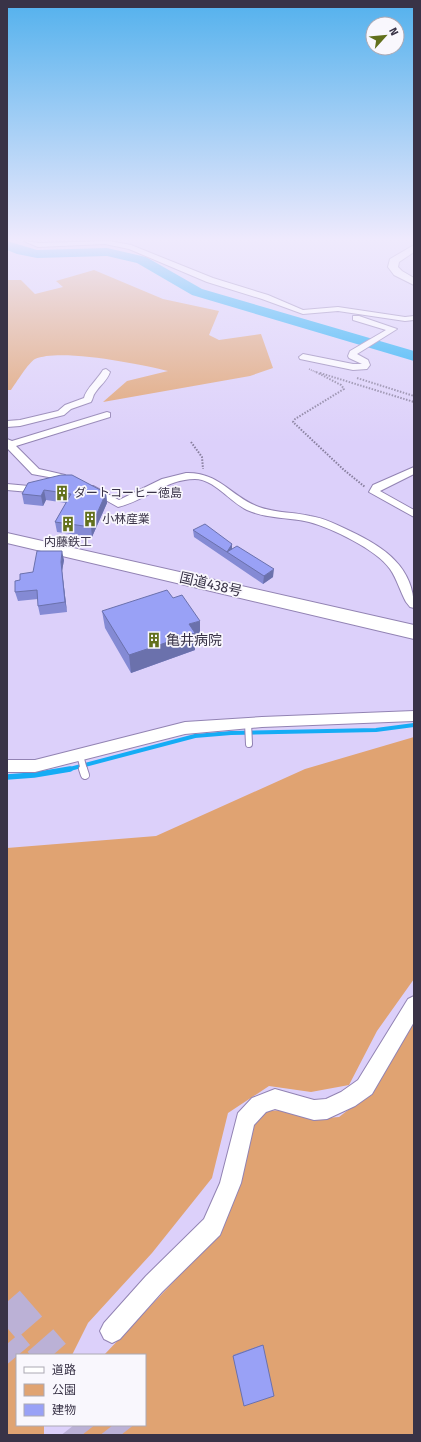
<svg xmlns="http://www.w3.org/2000/svg" width="421" height="1442" viewBox="0 0 421 1442" font-family="'Fira Sans','Noto Sans JP',sans-serif">
  <rect width="100%" height="100%" fill="#dcd0fa"/>
  <path fill="#e0a372" d="M94,270L163,299L219,311L209,335L219,340L261,334L273,368L250,376L103,402L127,381L168,371C140,364 60,348 35,359C29,362 16,383 11,390H7V280H21L35,294L63,287L56,281Z
    M414,737V979L377,1031L349,1085L311,1092L269,1086L228,1113L212,1178L152,1253L88,1323L72,1355H17V1425H44V1435H7V848L156,836L305,769Z
    M414,1022V1435H74V1425H145V1355H104L218,1235L248,1125L264,1111L288,1110L313,1119L339,1117L374,1090Z"/>
  <g fill="none" stroke-linecap="round" stroke-linejoin="round">
    <path stroke="#15acf5" stroke-width="4" d="M66,770L195,736L231,733L376,730L414,725"/>
    <path stroke="#15acf5" stroke-width="5.5" d="M7,777L34,775L70,769"/>
    <path fill="#15acf5" fill-rule="evenodd" d="M7,241L37,250L107,248L146,257L202,289L414,351V361L192,295L137,263L107,256L37,258L17,254L7,250Z"/>
    <path stroke="#bbb1d6" stroke-width="34" stroke-dasharray="34 17" stroke-linecap="butt" d="M7,1302L53,1355
      M7,1344L17,1356
      M74,1425L82,1435
      M113,1425L121,1435"/>
    <g stroke="#9283b3" stroke-width="8">
      <path id="service-far1" d="M248,723L249,744
        M80,755L84,770"/>
    </g>
    <g stroke="#9283b3" stroke-width="10">
      <path id="service" d="M83,769L85,775"/>
    </g>
    <g stroke="#9283b3" stroke-width="2">
      <path id="minor" d="M24,241L39,243L109,241L131,245L213,278L268,295L303,310L338,307L405,317L414,316V320L405,321L338,311L303,314L262,299L207,282L129,249L105,244L38,247Z
        M353,316H359L397,329L357,354L368,360L370,365L367,369L353,370L300,359L299,357L303,354L353,364H362L349,358L348,356L350,351L386,330L353,320Z
        M106,369L110,372C107,381 100,385 95,393C93,395 93,399 91,402L71,409L64,415L20,426L7,427V421L20,420L58,411L65,405L84,398C86,389 97,380 103,370Z
        M107,412L110,413V417L16,446L39,469L65,475L68,480L67,482L63,483L54,478L32,474L7,448V439L12,441Z
        M414,467V474L380,491L414,510V517L369,492L373,485Z
        M186,473C220,472 231,497 259,507C275,513 294,512 310,516C324,518 338,525 350,531C384,547 414,567 414,608L410,607L406,602C400,591 397,579 390,569C377,550 332,528 309,522C288,517 267,519 247,510C230,502 214,479 195,479C166,479 145,501 118,507L84,488L85,486H93L119,500L162,479Z
        M43,483L48,486L47,488L29,492L7,490V484L29,486Z
        M414,711V721L262,727L185,734L35,772H7V760H35L185,722L262,717Z
        M414,996V1022L372,1094L355,1106L327,1119L314,1120L275,1109L266,1112L254,1125L241,1183L220,1235L162,1292L120,1339L112,1343L104,1339L100,1331L104,1323L146,1276L204,1219L220,1183L238,1113L252,1098L275,1089L314,1100L326,1099L341,1092L358,1080L408,999Z"/>
    </g>
    <g stroke="#9283b3" stroke-width="2">
      <path id="secondary" d="M414,245V252L399,262L398,267L402,271L414,278V285L394,275L388,267L390,259Z"/>
    </g>
    <g stroke="#9283b3" stroke-width="2">
      <path id="trunk" d="M7,533L414,625V639L7,543Z"/>
    </g>
    <path stroke="#877e9d" stroke-width="1.5" stroke-dasharray="1 1" stroke-linecap="butt" d="M309,369L318,373
      M320,373H322"/>
    <path stroke="#877e9d" stroke-width="2" stroke-dasharray="1.5 1.5" stroke-linecap="butt" d="M316,372L341,385L344,389L295,419L293,422L344,470L365,487
      M320,373L414,402
      M357,378L414,396
      M191,442L202,457L203,469"/>
    <use href="#service-far1" stroke="#fff" stroke-width="6"/>
    <use href="#service" stroke="#fff" stroke-width="8"/>
    <use href="#minor" fill="#fff" fill-rule="evenodd"/>
    <use href="#secondary" fill="#fff" fill-rule="evenodd"/>
    <use href="#trunk" fill="#fff" fill-rule="evenodd"/>
  </g>
  <path fill="#848ad4" d="M28,483L106,493L107,503L92,537L57,532L55,522L66,503L46,500L43,506L24,504L22,494Z
    M193,530L232,544V549L273,577L263,584L194,537Z
    M64,560L62,571L67,612L40,615L38,606V599L18,601L15,592L20,580L33,572Z
    M102,611L200,638L195,640V650L131,673L105,628Z
    M262,1345H263L244,1406L233,1355Z"/>
  <path fill="#6b71ac" d="M44,490L46,500L43,506L41,496Z
    M106,493L107,503L92,537L91,527Z
    M232,544V551L227,552Z
    M62,551L64,560L62,571L67,612L65,602L61,562Z
    M274,569L273,577L263,584L264,576Z
    M200,621V638L195,640V650L131,673L129,655L189,624Z"/>
  <path fill="#99a1f6" stroke="#6b71ac" d="M61,475H72L106,493L91,527L55,522L71,494L44,490L41,496L22,494L28,483Z
    M205,524L232,544L227,552L193,530Z
    M237,546L274,569L264,576L227,552Z
    M37,551H62L61,562L65,602L38,606L37,590L15,592V581L20,580V574L33,572Z
    M167,590L173,598L182,595L200,621L189,624L195,633L129,655L102,611Z
    M263,1345L274,1396L244,1406L233,1356Z"/>
  <linearGradient id="sky" x2="0" y2="1"><stop stop-color="#53b1ed"/><stop offset="0.54" stop-color="#efeafd"/><stop offset="1" stop-color="#efeafd" stop-opacity="0"/></linearGradient>
  <rect width="421" height="443" fill="url(#sky)"/>
  <defs>
    <g id="building-bare" transform="scale(1.2)"><path d="M-4-6H4V6H1V3H-1V6H-4ZM-2.5-4.3h1.7v1.8h-1.7ZM.8-4.3h1.7v1.8H.8ZM-2.5-1h1.7V.8h-1.7ZM.8-1h1.7V.8H.8Z" fill="#62701c" stroke="#f9f7fd" stroke-width="2.5" paint-order="stroke"/></g>
  </defs>
  <g fill-rule="evenodd">
    <use href="#building-bare" x="62" y="493"/>
    <use href="#building-bare" x="90" y="519"/>
    <use href="#building-bare" x="68" y="524"/>
    <use href="#building-bare" x="154" y="640"/>
  </g>
  <g text-anchor="middle" stroke-width="3.5" stroke-linejoin="round" paint-order="stroke">
    <g font-size="12" fill="#393347" stroke="#f9f7fd" text-anchor="start">
      <text x="74" y="497">ダートコーヒー徳島</text>
      <text x="102" y="523">小林産業</text>
      <text x="68" y="546" text-anchor="middle">内藤鉄工</text>
    </g>
    <g font-size="14" fill="#393347" stroke="#f9f7fd">
      <text transform="translate(211 584) rotate(13)" y="5">国道438号</text>
    </g>
    <g font-size="14" fill="#393347" stroke="#f9f7fd" text-anchor="start">
      <text x="166" y="645">亀井病院</text>
    </g>
  </g>
  <rect width="421" height="1442" fill="none" stroke="#393347" stroke-width="16"/>
  <rect x="16" y="1354" width="130" height="72" fill="#f9f7fd" stroke="#aca9b4"/>
  <rect x="24" y="1367" width="20" height="6" fill="#ffffff" stroke="#aca9b4"/>
  <text x="52" y="1374" font-size="12" fill="#393347">道路</text>
  <rect x="24" y="1384" width="20" height="12" fill="#e0a372" stroke="#aca9b4"/>
  <text x="52" y="1394" font-size="12" fill="#393347">公園</text>
  <rect x="24" y="1404" width="20" height="12" fill="#99a1f6" stroke="#aca9b4"/>
  <text x="52" y="1414" font-size="12" fill="#393347">建物</text>
  <g transform="translate(385 36) rotate(63)"><circle r="19" fill="#f9f7fd" stroke="#aca9b4"/>
  <path d="M0-3L7 15L0 10L-7 15Z" fill="#62701c"/>
  <text y="-6" font-size="11" font-weight="bold" text-anchor="middle" fill="#393347">N</text>
  </g>
</svg>
